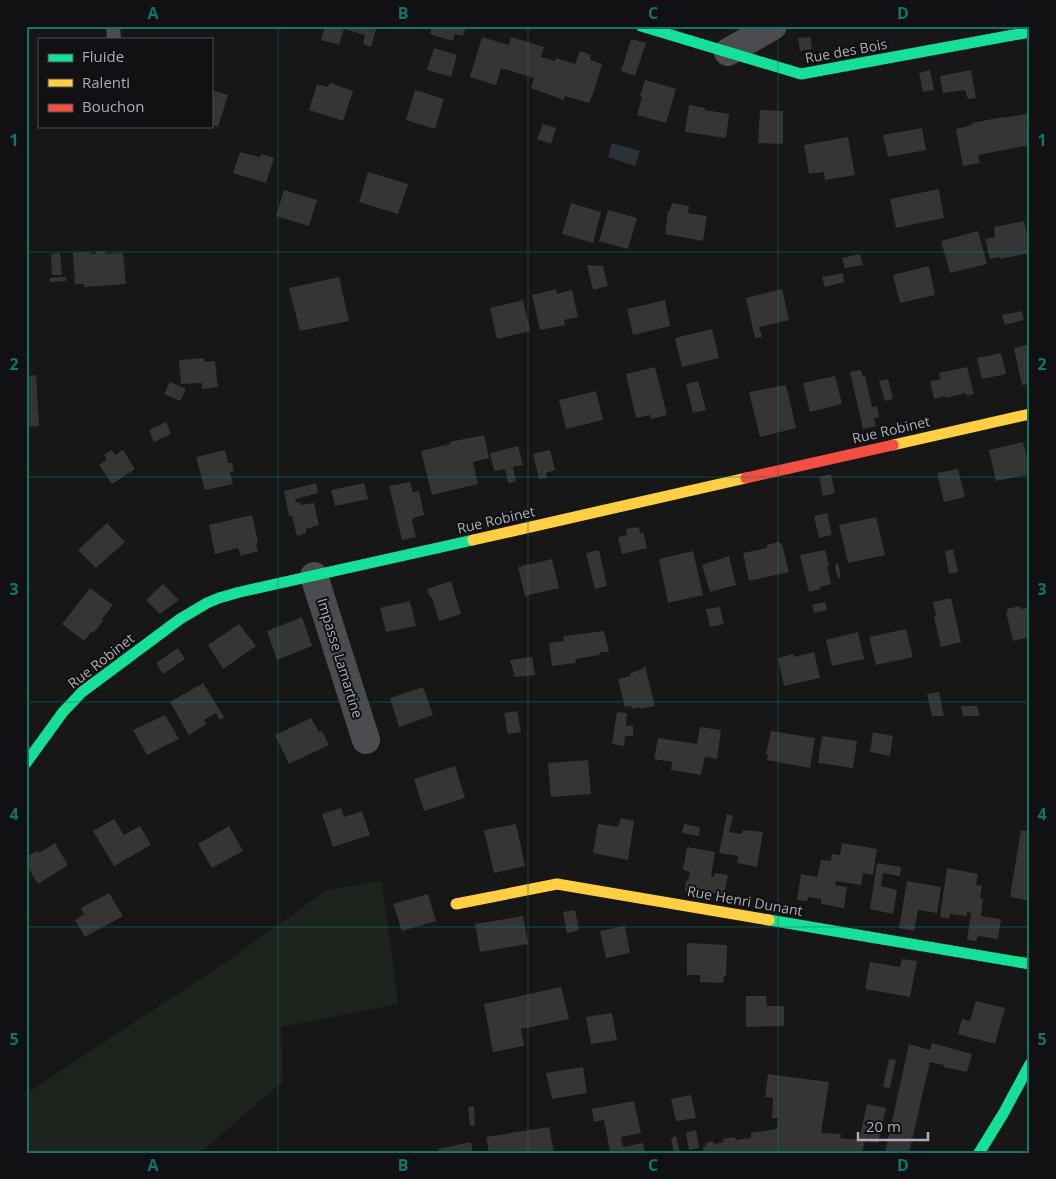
<svg xmlns="http://www.w3.org/2000/svg" width="1056" height="1179" viewBox="0 0 1056 1179" font-family="'Open Sans',sans-serif">
  <rect width="100%" height="100%" fill="#171717"/>
  <path fill="#1d241e" d="M382,881L398,1004L281,1027L283,1081L200,1153H26V1094L230,959L327,890Z"/>
  <path fill="#2a3239" d="M612,143L640,151L635,166L608,157Z"/>
  <path fill="#353536" d="M325,26H377L371,47L363,44L365,35L344,29L339,45L321,40Z
    M432,26L436,27L466,26L463,36L455,34L453,41L430,34Z
    M482,37L509,45L511,37L544,47L541,57L555,61L556,58L575,64L580,51L591,55L590,60L602,64L593,94L589,103L565,96L564,100L531,88L534,78L501,68L496,85L470,77Z
    M811,37L812,49L800,51L798,38Z
    M631,39L646,43L635,76L621,71Z
    M434,48L457,55L451,77L427,70Z
    M930,70L934,90L923,92L919,73Z
    M971,70L976,98L968,99L965,90L943,93L940,76Z
    M645,80L676,89L666,123L637,115L642,97L640,96Z
    M330,83L353,91L343,121L309,110L317,84L328,87Z
    M211,90L228,95L218,127L211,125Z
    M415,90L444,99L435,129L406,120Z
    M689,105L705,108V110L729,114L726,138L685,132Z
    M760,110L783,111V142L782,144L758,143Z
    M1030,113V145L978,155L980,163L963,166L956,129L972,125V123L1003,117L1004,118Z
    M543,124L556,128L551,144L537,139Z
    M922,128L926,150L888,157L883,135Z
    M848,137L855,175L825,180L824,172L809,174L804,145Z
    M240,152L260,157L261,154L274,158L266,183L233,173Z
    M368,172L408,184L398,214L359,202Z
    M939,189L944,218L896,228L890,199Z
    M284,190L317,200L309,226L276,216Z
    M571,203L601,212L593,243L562,234Z
    M672,203L689,206L688,213L707,216L703,241L665,234L668,211H670Z
    M608,210L637,218L628,249L599,241Z
    M1024,221L1030,248V253L1000,259L999,257L990,259L985,239L995,237L994,227Z
    M978,231L987,264L950,273L941,241Z
    M97,251H104L106,254L123,253L126,284L84,287V284H75L73,253L89,252L90,254H96Z
    M60,253L62,273L61,275H52L51,254Z
    M860,254L863,265L845,268L842,258Z
    M587,265L603,266L608,286L593,290Z
    M929,266L935,295L900,303L893,275Z
    M843,273L844,282L825,287L822,277Z
    M66,277V281L50,282V278Z
    M339,277L349,321L300,331L289,288Z
    M556,289L557,294L572,290L578,317L564,320L565,325L540,330L532,295Z
    M782,289L789,320L759,327L762,337L755,338L746,298Z
    M523,300L530,331L497,339L490,308Z
    M665,300L670,326L633,335L627,309Z
    M1022,311L1024,320L1005,325L1002,315Z
    M712,329L719,358L682,367L675,338Z
    M1030,344V384L1022,385L1014,348Z
    M1001,353L1006,374L982,379L977,358Z
    M204,358L205,362L214,361L215,362L218,387L202,389V383L181,384L179,360Z
    M655,367L667,415L651,419L650,415L636,418L626,374Z
    M967,367L974,394L967,396L966,393L945,398V396L934,399L930,381L941,379L939,373Z
    M861,370L863,377L865,376L872,407L877,406L879,417L874,418L876,426L863,429L850,372Z
    M36,375L39,426L26,427V376Z
    M835,376L842,404L810,412L803,383Z
    M888,379L893,399L885,401L879,381Z
    M698,381L706,410L693,413L686,384Z
    M170,382L186,389L180,401L164,394Z
    M786,385L796,428L760,437L749,392Z
    M596,391L603,420L566,429L559,400Z
    M166,422L171,434L154,442L149,430Z
    M484,435L489,458L473,462L478,484L432,495L421,451L450,444V442Z
    M1023,442L1030,469V474L996,481L989,450Z
    M518,446L523,465L513,467L516,482L508,483L505,469L494,471L490,453Z
    M112,450L115,455L123,450L135,469L112,484L99,465L107,460L104,455Z
    M225,450L228,463H232L234,471L230,472L233,484L205,490L196,457Z
    M550,450L555,470L546,473L547,478L539,479L533,454Z
    M958,469L965,497L944,502L937,473Z
    M831,474L835,493L823,496L819,477Z
    M410,482L413,492L419,491L424,515L413,518L412,520L416,537L402,540L389,486Z
    M316,483L318,493L295,499L296,502H300L301,505L314,503L319,525L306,529V533L297,536L292,516H289L284,491Z
    M364,483L368,499L335,506L331,490Z
    M827,513L832,535L819,538L814,516Z
    M252,515L258,542L256,545L258,551L241,556L238,548L215,554L209,525Z
    M876,517L885,555L848,563L839,525Z
    M107,523L125,542L96,568L78,550Z
    M639,527L640,533L643,532L647,548L622,554L618,537L627,535L626,529Z
    M779,542L782,544L789,572L749,581L743,553L767,548V545Z
    M953,549L958,572L949,574L945,551Z
    M599,550L607,586L595,589L586,553Z
    M825,550L829,565L827,566L831,584L820,587L821,589L809,592L800,555Z
    M693,551L703,595L668,603L659,559Z
    M729,556L736,585L710,592L702,565Z
    M552,559L559,588L525,596L518,567Z
    M838,563L841,577L838,578L835,567L836,566V564Z
    M451,581L461,614L439,621L432,597H430L427,589Z
    M163,584L179,600L160,614L146,600Z
    M90,588L113,605L102,619L103,621L93,633L91,632L84,641L62,624Z
    M951,598L961,642L941,647L934,617L936,615L933,602Z
    M410,601L416,626L386,632L380,608Z
    M825,602L827,610L814,613L812,605Z
    M1020,606L1021,609L1030,607V637L1013,641L1006,612H1008L1007,609Z
    M720,607L724,624L710,627L706,609Z
    M302,617L312,646L277,660L267,631Z
    M239,624L256,646L223,669L208,645Z
    M906,629L913,657L876,665L869,637Z
    M604,631L609,652H601L599,655L576,659L575,663L552,666L549,643L564,641L563,636Z
    M858,632L864,659L832,666L826,640Z
    M178,648L185,659L163,674L156,663Z
    M814,652L820,678L784,686L778,658L793,654L794,657Z
    M532,657L535,675L515,677L510,660Z
    M645,666L655,706L641,709L640,707L633,709L631,706L625,707L618,679L630,676L631,673L642,669Z
    M203,683L224,717L220,720L216,713L204,720L206,724L189,735L170,702Z
    M423,687L433,715L399,727L390,698Z
    M939,692L944,716H932L927,694Z
    M961,706H977L980,716H963Z
    M517,711L521,732L508,734L504,713Z
    M617,712L627,713L626,726H633V736H625L624,746L612,744Z
    M165,715L179,739L147,755L133,730Z
    M311,718L319,732L322,731L329,745L289,764L275,735Z
    M700,727L721,730L717,759L705,757L701,775L671,770L672,762L654,759L658,738L697,744Z
    M771,731L815,738L810,768L767,760L768,755L766,754Z
    M873,732L893,736L890,756L870,752Z
    M822,736L857,741L853,768L818,763Z
    M588,760L591,794L551,797L548,763Z
    M455,766L465,798L424,811L414,779Z
    M341,808L344,817L362,811L370,835L333,847L322,814Z
    M727,814L733,816L729,832L742,834L743,830L763,832L757,867L737,863L738,856L719,853Z
    M621,818L634,821L628,860L593,853L598,824L618,827Z
    M114,819L124,835L140,826L151,845L114,866L93,831Z
    M516,824L525,866L494,873L484,830Z
    M684,824L700,827L699,836L682,833Z
    M229,826L243,851L212,868L198,844Z
    M1021,830L1030,832V901L1010,897Z
    M55,843L68,865L38,884L26,864V857L37,851L39,853Z
    M842,843L877,849L873,875L863,873L861,885L836,881L835,885L847,887L844,908L821,904V899L808,897L807,901L797,900L801,874L817,877L821,860L831,861L832,854L840,855Z
    M687,847L715,852L711,876L714,877V873L728,875L724,895L711,893V895L685,891L686,881H688L690,872L683,870Z
    M877,863L901,867L900,876L883,873L881,886L897,890L893,914L870,909Z
    M947,868L978,874L976,885L982,886L980,898L983,899L981,916L1001,919L998,939L978,936L976,941L967,940L971,913L967,912V916L950,914L949,919L940,917Z
    M907,881L941,887L937,913L918,910L914,931L899,928Z
    M109,893L123,916L85,937L75,920L84,914L81,908Z
    M428,894L436,921L402,931L393,904Z
    M575,910L579,930L567,933L563,912Z
    M523,916L528,944L480,952L475,924Z
    M625,926L630,953L606,958L600,931Z
    M687,943L727,945L726,976H724L723,983L700,982V975H687Z
    M902,959L917,961L910,997L865,989L870,962L900,967Z
    M561,987L569,1019L521,1029L524,1046L493,1052L484,1004Z
    M746,996H766L767,1006H784V1026L746,1027Z
    M976,1001L1005,1008L995,1044L958,1034L962,1019L970,1021Z
    M612,1013L617,1040L591,1044L586,1017Z
    M932,1043L972,1054L967,1072L944,1067V1065L930,1062L909,1153H885L909,1044L930,1050Z
    M889,1059L896,1060L890,1088L883,1087Z
    M583,1067L587,1093L552,1099L546,1073Z
    M768,1074L829,1082L821,1133L841,1134L840,1138L859,1140L867,1104L886,1108L878,1143L865,1141L862,1153H703V1147L706,1146V1143L713,1141L714,1144L724,1142L723,1139L735,1137L736,1140L751,1138V1133L777,1129L778,1118H772L773,1098L765,1097Z
    M691,1095L696,1118L676,1121L671,1099Z
    M634,1101L641,1133L621,1137L623,1147L643,1143L645,1153H606V1152L610,1151L604,1120L594,1122L592,1109Z
    M474,1106L475,1125L470,1126L468,1107Z
    M549,1127L554,1153H489L486,1137Z
    M696,1130L699,1148L689,1150L686,1133Z
    M676,1136L680,1153H674L671,1138Z
    M471,1142L473,1153H439L438,1149Z"/>
  <g fill="none" stroke-linecap="round" stroke-linejoin="round">
    <path stroke="#4b4c50" stroke-width="14" d="M113,26L114,39"/>
    <path stroke="#4b4c50" stroke-width="28" d="M728,52L773,26
      M314,576L366,740"/>
    <path stroke="#16e098" stroke-width="11" d="M641,26L801,74L1030,32
      M26,763L63,712L82,692L180,619L207,603L219,598L240,592L473,540
      M769,920L1030,964
      M979,1153L1003,1114L1030,1064"/>
    <path stroke="#ffcf43" stroke-width="11" d="M893,445L1030,414
      M473,540L746,478
      M456,904L557,884L769,920"/>
    <path stroke="#f24e42" stroke-width="11" d="M746,478L893,445"/>
  </g>
  <path fill="none" stroke="#0f766e" stroke-width="1" stroke-opacity="0.55" d="M278,26V1153M528,26V1153M778,26V1153M26,252H1030M26,477H1030M26,702H1030M26,927H1030"/>
  <g text-anchor="middle" stroke-width="4" stroke-linejoin="round" paint-order="stroke">
    <g font-size="14" fill="#a8adb8" stroke="#111113">
      <text transform="translate(846 51) rotate(-10)" y="5">Rue des Bois</text>
      <text transform="translate(891 430) rotate(-13)" y="5">Rue Robinet</text>
      <text transform="translate(496 520) rotate(-13)" y="5">Rue Robinet</text>
      <text transform="translate(340 658) rotate(73)" y="5">Impasse Lamartine</text>
      <text transform="translate(101 661) rotate(-38)" y="5">Rue Robinet</text>
      <text transform="translate(745 901) rotate(10)" y="5">Rue Henri Dunant</text>
    </g>
  </g>
  <rect width="1056" height="1179" fill="none" stroke="#111113" stroke-width="55"/>
  <rect x="38" y="38" width="175" height="90" fill="#111113" stroke="#4d4f55"/>
  <rect x="48" y="54" width="25" height="8" fill="#16e098" stroke="#4d4f55"/>
  <text x="82" y="62" font-size="15" fill="#a8adb8">Fluide</text>
  <rect x="48" y="79" width="25" height="8" fill="#ffcf43" stroke="#4d4f55"/>
  <text x="82" y="88" font-size="15" fill="#a8adb8">Ralenti</text>
  <rect x="48" y="104" width="25" height="8" fill="#f24e42" stroke="#4d4f55"/>
  <text x="82" y="112" font-size="15" fill="#a8adb8">Bouchon</text>
  <path d="M858 1132v8h70v-8" fill="none" stroke="#a8adb8" stroke-width="2.5"/>
  <text x="866" y="1132" font-size="15" fill="#a8adb8" stroke="#111113" stroke-width="4" paint-order="stroke">20 m</text>
  <rect x="28" y="28" width="1000" height="1124" fill="none" stroke="#0f766e" stroke-width="2"/>
  <g font-size="16" text-anchor="middle" font-weight="bold" fill="#0f766e">
    <text x="153" y="19">A</text>
    <text x="403" y="19">B</text>
    <text x="653" y="19">C</text>
    <text x="903" y="19">D</text>
    <text x="14" y="146">1</text>
    <text x="1042" y="146">1</text>
    <text x="14" y="370">2</text>
    <text x="1042" y="370">2</text>
    <text x="14" y="595">3</text>
    <text x="1042" y="595">3</text>
    <text x="14" y="820">4</text>
    <text x="1042" y="820">4</text>
    <text x="14" y="1045">5</text>
    <text x="1042" y="1045">5</text>
    <text x="153" y="1171">A</text>
    <text x="403" y="1171">B</text>
    <text x="653" y="1171">C</text>
    <text x="903" y="1171">D</text>
  </g>
</svg>
